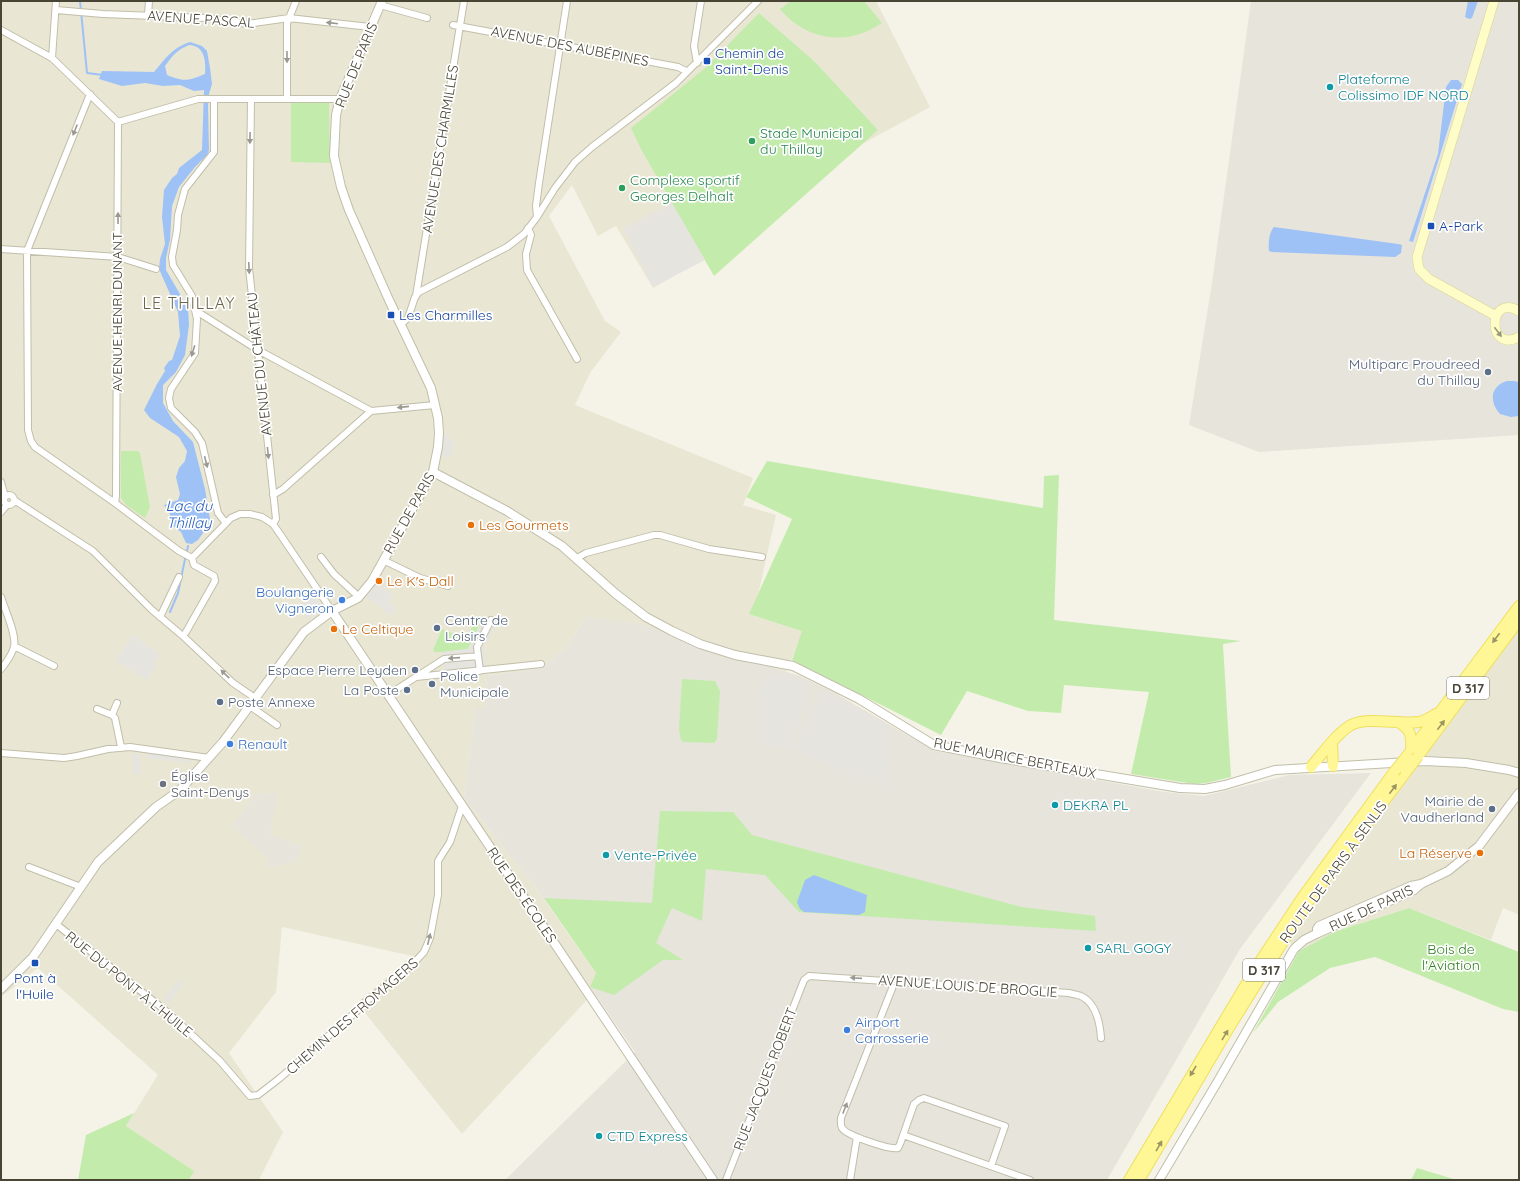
<svg xmlns="http://www.w3.org/2000/svg" width="1520" height="1181" viewBox="0 0 1520 1181" font-family="Quicksand,sans-serif">
  <rect width="100%" height="100%" fill="#f5f3e7"/>
  <path fill="#e9e7d4" d="M1,1H876L930,107L864,143L712,272L705,258L653,288L616,226L598,236L572,185L549,216L605,321L621,332L590,373L575,405L753,478L743,505L776,515L754,613L805,626L786,672L586,617L565,648L541,668L487,676L484,708H475L464,798L530,880L596,973L586,1001L462,1134L357,1003L412,956L282,927L276,992L229,1053L283,1132L259,1180H189L193,1171L126,1126L158,1075L38,968L1,997Z
    M1519,630V915L1503,908L1491,940L1409,908L1334,932L1299,951L1290,942L1429,744Z"/>
  <path fill="#e7e4dc" d="M1251,1H1519V435L1259,452L1189,425L1212,283Z
    M586,617L642,624L697,645L800,676L835,693L935,751L1165,792L1204,796L1289,775L1371,773L1240,949L1107,1180H505L635,1052L590,987L596,973L589,961L530,880L464,798L475,708H484L487,676L541,668L565,648Z
    M255,792L268,795L272,792L277,793L270,835L302,845L297,861L267,868L269,859L231,826L247,807Z"/>
  <path fill="#c3ecac" d="M791,1H864L882,23C876,26 871,30 865,32C834,45 800,34 780,9Z
    M759,13L815,62L878,130L714,276L642,151L631,128L704,69Z
    M291,103H329L330,163L291,162Z
    M121,451H138L140,453L150,507L145,518L126,505L121,498Z
    M767,461L1043,508L1044,476L1059,475L1054,620L1241,641L1223,644L1231,777L1206,783L1194,784L1131,774L1149,692L1064,685L1061,713L1028,711L967,691L941,735L792,660L802,631L749,614L792,519L746,497Z
    M476,617L482,620L468,649L442,652H435L433,650L442,629L467,639Z
    M682,679L715,681L720,691L717,739L714,743L683,742L681,740L679,730Z
    M660,811L733,812L752,835L1022,907L1095,916L1096,931L799,912L765,875L706,869L702,921L672,908L656,943L683,960H663L614,995L590,987L596,973L544,898L652,903Z
    M1409,908L1519,952V1012L1503,1009L1375,957L1330,968L1278,1002L1253,1033L1299,951L1334,932Z
    M134,1113L126,1126L194,1171L189,1180H78L86,1135Z
    M1417,1168L1457,1180H1411Z"/>
  <path fill="#e6e4df" d="M672,203L705,260L653,287L623,228Z
    M442,434H449V439L454,440L450,458L440,456Z
    M374,583L392,593L389,604L396,607L392,616L364,595Z
    M314,595L323,609L322,611L307,619L300,604Z
    M482,620L496,627L484,646L486,668L444,671L442,652L468,649Z
    M133,635L160,654L154,662L157,665L147,680L115,661Z
    M774,673L804,680L803,685L808,686L791,748L760,743L756,735V720L755,719L758,706L757,701L761,686L764,685Z
    M824,691L890,726L887,789L793,749Z
    M147,753L191,758L190,763L147,758Z
    M133,754L141,755L140,775L133,774Z
    M179,979L184,983L169,1002L164,999Z"/>
  <path fill="#9ec1f6" fill-rule="evenodd" d="M1468,1H1478L1472,18L1469,19L1465,17Z
    M190,42L202,46L207,51L210,68L212,84L209,94L208,105L209,150L207,155L195,167L179,187L172,206L170,240L166,258V270L188,308L189,325L185,355L176,372L163,385V403L173,421L193,442L205,489L210,519L208,526L198,540L192,544L186,543L181,532L170,524V514L164,505L178,500L180,494L176,477L179,468L185,461L187,451L179,437L150,418L144,410L157,384L165,371L164,368L169,361L172,360L180,336L178,312L159,269L160,259L165,244L162,217L164,190L172,178L177,174L179,168L202,150L204,90L194,91L180,85L163,86L145,83L122,86L99,79L102,71L154,72C165,59 173,47 190,42ZM189,45C205,46 206,61 205,74C188,81 184,82 167,75L165,66C173,55 177,50 189,45Z
    M1451,80H1458L1462,84L1413,242L1409,241L1438,154L1446,87Z
    M1274,227L1398,244L1402,245L1401,253L1395,257L1272,252L1269,251C1268,244 1269,232 1274,227Z
    M1507,381H1514L1519,382V416L1511,417L1500,414C1489,402 1490,386 1507,381Z
    M814,875L867,895L865,912L859,915L804,912L800,909L797,902L805,880Z"/>
  <g fill="none" stroke-linecap="round" stroke-linejoin="round">
    <path stroke="#9ec1f6" stroke-width="2" d="M80,1L87,73L103,75
      M187,551L188,546
      M170,612L178,593L185,559"/>
    <g stroke="#c1bea9" stroke-width="8">
      <path id="minor" d="M380,5L427,18
        M56,10L103,14L207,18L247,24L289,18L370,27
        M148,15L149,1
        M453,25L678,67L686,71
        M1,30L52,58L118,122
        M52,58L56,1
        M697,63L694,46L701,1
        M90,94L27,251L28,430L31,441L35,447L115,503L179,551L192,558L231,518L240,514H250L262,517L273,524L282,537L332,611
        M214,99V152L185,189L178,215L177,230L172,257L173,265L192,296L197,319L195,353L171,389L169,398L171,408L195,432L202,443L218,513L225,522
        M251,99L249,268L276,519L273,524
        M287,99V23L296,1
        M118,122L198,99H340
        M537,217L536,206L539,183L567,1
        M528,228L531,235L526,254L527,270L577,359
        M1,249L118,257L156,269
        M416,296L464,1
        M197,313L201,314L258,350L371,411
        M401,324L408,318L415,297L419,292L507,247L524,234L537,217L555,188L575,162L592,147L676,83L758,1
        M1,482L5,497
        M273,495L283,489L371,411L435,405
        M4 500a5 5 0 1 1 10 0a5 5 0 1 1-10 0Z
        M14,500L93,551L152,610L184,637L233,683L255,698
        M115,503L116,496L118,122
        M1,512L7,505
        M321,557L334,574L359,597
        M577,558L586,553L654,535H660L709,549L762,557
        M383,560L420,578L448,586
        M1,597C5,610 17,635 14,647C12,654 6,663 1,669
        M160,617L179,577
        M186,632L215,581L214,576L194,565L192,558
        M14,646L54,666
        M478,656L477,647L491,620
        M416,677L541,664
        M388,695L444,659L478,656L480,671
        M250,706L277,725
        M97,709L112,715L115,718L121,747
        M112,715L117,703
        M1,753L64,758L77,756L108,749L130,747L209,758
        M29,867L81,887
        M56,924L166,1011L220,1061L250,1096L258,1095L280,1078L357,1011L363,1004L412,965L424,952L430,938L438,895V861L450,842L462,806
        M895,981L841,1118C841,1122 840,1124 842,1128C846,1135 889,1150 898,1148L900,1144L914,1104L919,1100L924,1098L1005,1126L991,1166
        M903,1135L1030,1180
        M726,1180L804,980L809,976L1069,993C1073,994 1078,995 1081,996C1096,1003 1100,1024 1101,1038
        M850,1180L857,1137"/>
    </g>
    <g stroke="#c1bea9" stroke-width="10">
      <path id="tertiary" d="M433,472L507,511L562,546L616,594L646,617L672,631L700,644L735,655L793,666L859,699L934,745L1000,758L1180,788L1205,789L1225,785L1275,770L1425,761L1466,763L1509,770L1519,773
        M332,611L713,1180
        M1421,884L1411,886L1319,926L1317,929L1318,933L1414,890L1421,884L1448,871L1479,846L1519,793
        M1,989L33,957L98,862L156,807L180,790L223,742L304,632L332,611L358,598L372,581L433,472L438,447L439,433L438,418L431,388L389,300L349,210L341,187L334,156L336,115L340,99L382,1
        M1159,1180L1218,1081L1294,949L1304,940L1318,933"/>
    </g>
    <g stroke="#d9d493" stroke-width="10">
      <path id="secondary" d="M1494,1L1417,257L1419,269L1429,279L1496,316
        M1519,311C1487,293 1487,354 1519,337"/>
    </g>
    <g stroke="#eedf5c" stroke-width="12">
      <path id="primary" d="M1398,722C1411,729 1412,736 1411,750
        M1332,742L1333,766
        M1407,756L1519,606
        M1418,756L1519,620
        M1311,767C1323,753 1335,735 1351,725C1367,716 1400,725 1419,722C1425,721 1431,717 1436,714
        M1129,1180L1257,966L1302,898L1394,772
        M1139,1180L1230,1026L1308,902L1406,772"/>
    </g>
    <use href="#minor" stroke="#fff" stroke-width="6"/>
    <use href="#tertiary" stroke="#fff" stroke-width="8"/>
    <use href="#secondary" stroke="#fffdc7" stroke-width="9"/>
    <use href="#primary" stroke="#fff696" stroke-width="10"/>
    <g stroke="#eedf5c" stroke-width="12" stroke-linecap="butt">
      <path id="primary-bridge" d="M1394,772L1407,756
        M1406,772L1418,756"/>
    </g>
    <use href="#primary-bridge" stroke="#fff696" stroke-width="10"/>
  </g>
  <defs><path id="oneway-solid" d="M-6-.8H1V-3.2L6.5 0L1 3.2V.8H-6Z"/></defs>
  <g fill="#9b9990">
    <use href="#oneway-solid" transform="translate(332 23) rotate(-173)"/>
    <use href="#oneway-solid" transform="translate(287 57) rotate(90)"/>
    <use href="#oneway-solid" transform="translate(75 130) rotate(112)"/>
    <use href="#oneway-solid" transform="translate(250 138) rotate(91)"/>
    <use href="#oneway-solid" transform="translate(118 218) rotate(-90)"/>
    <use href="#oneway-solid" transform="translate(249 268) rotate(87)"/>
    <use href="#oneway-solid" transform="translate(193 351) rotate(107)"/>
    <use href="#oneway-solid" transform="translate(403 407) rotate(174)"/>
    <use href="#oneway-solid" transform="translate(268 453) rotate(84)"/>
    <use href="#oneway-solid" transform="translate(206 462) rotate(76)"/>
    <use href="#oneway-solid" transform="translate(454 658) rotate(176)"/>
    <use href="#oneway-solid" transform="translate(225 674) rotate(-136)"/>
    <use href="#oneway-solid" transform="translate(429 939) rotate(-77)"/>
    <use href="#oneway-solid" transform="translate(856 978) rotate(-176)"/>
    <use href="#oneway-solid" transform="translate(845 1108) rotate(-69)"/>
  </g>
  <use fill="#9b9877" href="#oneway-solid" transform="translate(1498 332) rotate(53)"/>
  <g fill="#9b9561">
    <use href="#oneway-solid" transform="translate(1496 638) rotate(127)"/>
    <use href="#oneway-solid" transform="translate(1441 725) rotate(-53)"/>
    <use href="#oneway-solid" transform="translate(1393 789) rotate(-53)"/>
    <use href="#oneway-solid" transform="translate(1225 1035) rotate(-59)"/>
    <use href="#oneway-solid" transform="translate(1193 1071) rotate(121)"/>
    <use href="#oneway-solid" transform="translate(1159 1146) rotate(-60)"/>
  </g>
  <g fill="#1a4fb4" stroke="#fff" stroke-width="1.5">
    <rect x="703" y="57" width="8" height="8" rx="2"/>
    <rect x="1427" y="222" width="8" height="8" rx="2"/>
    <rect x="387" y="311" width="8" height="8" rx="2"/>
    <rect x="31" y="959" width="8" height="8" rx="2"/>
  </g>
  <g fill="#0f9aa8" stroke="#fff" stroke-width="1.5">
    <circle cx="1330" cy="87" r="4"/>
    <circle cx="1055" cy="805" r="4"/>
    <circle cx="606" cy="855" r="4"/>
    <circle cx="1088" cy="948" r="4"/>
    <circle cx="599" cy="1136" r="4"/>
  </g>
  <g fill="#2e9e5b" stroke="#fff" stroke-width="1.5">
    <circle cx="752" cy="141" r="4"/>
    <circle cx="622" cy="188" r="4"/>
  </g>
  <g fill="#5c6f8a" stroke="#fff" stroke-width="1.5">
    <circle cx="1488" cy="372" r="4"/>
    <circle cx="437" cy="628" r="4"/>
    <circle cx="415" cy="670" r="4"/>
    <circle cx="432" cy="684" r="4"/>
    <circle cx="407" cy="690" r="4"/>
    <circle cx="220" cy="702" r="4"/>
    <circle cx="1492" cy="809" r="4"/>
  </g>
  <g fill="#e8710a" stroke="#fff" stroke-width="1.5">
    <circle cx="471" cy="525" r="4"/>
    <circle cx="379" cy="581" r="4"/>
    <circle cx="334" cy="629" r="4"/>
    <circle cx="1480" cy="853" r="4"/>
  </g>
  <g fill="#3f7fe0" stroke="#fff" stroke-width="1.5">
    <circle cx="342" cy="600" r="4"/>
    <circle cx="230" cy="744" r="4"/>
    <circle cx="847" cy="1030" r="4"/>
  </g>
  <circle fill="#6b7280" stroke="#fff" stroke-width="1.5" cx="163" cy="784" r="4"/>
  <g text-anchor="middle" stroke-width="3.5" stroke-linejoin="round" paint-order="stroke">
    <g fill="#fff" stroke="#807d72" stroke-width="1">
      <rect x="1447" y="677" width="42" height="22" rx="3"/>
      <rect x="1243" y="959" width="42" height="22" rx="3"/>
    </g>
    <g font-size="13" font-weight="bold" fill="#494535">
      <text x="1468" y="693">D 317</text>
      <text x="1264" y="975">D 317</text>
    </g>
    <g font-size="14" fill="#494535" stroke="#fff">
      <text transform="translate(201 19) rotate(4)" y="5">AVENUE PASCAL</text>
      <text transform="translate(570 46) rotate(11)" y="5">AVENUE DES AUBÉPINES</text>
      <text transform="translate(356 65) rotate(-68)" y="5">RUE DE PARIS</text>
      <text transform="translate(440 149) rotate(-81)" y="5">AVENUE DES CHARMILLES</text>
      <text transform="translate(117 312) rotate(-90)" y="5">AVENUE HENRI DUNANT</text>
      <text transform="translate(259 364) rotate(-96)" y="5">AVENUE DU CHÂTEAU</text>
      <text transform="translate(409 513) rotate(-61)" y="5">RUE DE PARIS</text>
      <text transform="translate(1015 758) rotate(11)" y="5">RUE MAURICE BERTEAUX</text>
      <text transform="translate(1333 872) rotate(-54)" y="5">ROUTE DE PARIS À SENLIS</text>
      <text transform="translate(522 895) rotate(56)" y="5">RUE DES ÉCOLES</text>
      <text transform="translate(1371 908) rotate(-25)" y="5">RUE DE PARIS</text>
      <text transform="translate(129 984) rotate(39)" y="5">RUE DU PONT À L'HUILE</text>
      <text transform="translate(968 986) rotate(4)" y="5">AVENUE LOUIS DE BROGLIE</text>
      <text transform="translate(352 1016) rotate(-41)" y="5">CHEMIN DES FROMAGERS</text>
      <text transform="translate(765 1079) rotate(-69)" y="5">RUE JACQUES ROBERT</text>
    </g>
    <g font-size="14" fill="#164399" stroke="#fff" text-anchor="start">
      <text x="715" y="58">Chemin de<tspan x="715" dy="16">Saint-Denis</tspan></text>
      <text x="1439" y="231">A-Park</text>
      <text x="399" y="320">Les Charmilles</text>
      <text x="35" y="983" text-anchor="middle">Pont à<tspan x="35" dy="16">l'Huile</tspan></text>
    </g>
    <g font-size="14" fill="#0d838f" stroke="#fff" text-anchor="start">
      <text x="1338" y="84">Plateforme<tspan x="1338" dy="16">Colissimo IDF NORD</tspan></text>
      <text x="1063" y="810">DEKRA PL</text>
      <text x="614" y="860">Vente-Privée</text>
      <text x="1096" y="953">SARL GOGY</text>
      <text x="607" y="1141">CTD Express</text>
    </g>
    <g font-size="14" fill="#27864d" stroke="#fff" text-anchor="start">
      <text x="760" y="138">Stade Municipal<tspan x="760" dy="16">du Thillay</tspan></text>
      <text x="630" y="185">Complexe sportif<tspan x="630" dy="16">Georges Delhalt</tspan></text>
    </g>
    <g font-size="14" fill="#4e5e75" stroke="#fff" text-anchor="end">
      <text x="1480" y="369">Multiparc Proudreed<tspan x="1480" dy="16">du Thillay</tspan></text>
      <text x="445" y="625" text-anchor="start">Centre de<tspan x="445" dy="16">Loisirs</tspan></text>
      <text x="407" y="675">Espace Pierre Leyden</text>
      <text x="440" y="681" text-anchor="start">Police<tspan x="440" dy="16">Municipale</tspan></text>
      <text x="399" y="695">La Poste</text>
      <text x="228" y="707" text-anchor="start">Poste Annexe</text>
      <text x="1484" y="806">Mairie de<tspan x="1484" dy="16">Vaudherland</tspan></text>
    </g>
    <g font-size="14" fill="#c56008" stroke="#fff" text-anchor="start">
      <text x="479" y="530">Les Gourmets</text>
      <text x="387" y="586">Le K's Dall</text>
      <text x="342" y="634">Le Celtique</text>
      <text x="1472" y="858" text-anchor="end">La Réserve</text>
    </g>
    <g font-size="14" fill="#366cbe" stroke="#fff" text-anchor="start">
      <text x="334" y="597" text-anchor="end">Boulangerie<tspan x="334" dy="16">Vigneron</tspan></text>
      <text x="238" y="749">Renault</text>
      <text x="855" y="1027">Airport<tspan x="855" dy="16">Carrosserie</tspan></text>
    </g>
    <g font-size="14" fill="#5b616d" stroke="#fff" text-anchor="start">
      <text x="171" y="781">Église<tspan x="171" dy="16">Saint-Denys</tspan></text>
    </g>
    <g font-size="14" fill="#338023" stroke="#fff">
      <text x="1451" y="954">Bois de<tspan x="1451" dy="16">l'Aviation</tspan></text>
    </g>
    <g font-size="15" font-style="italic" fill="#255fbe" stroke="#fff">
      <text x="189" y="511">Lac du<tspan x="189" dy="17">Thillay</tspan></text>
    </g>
    <g font-size="16" letter-spacing="1" fill="#6c664b" stroke="#fff">
      <text x="189" y="309">LE THILLAY</text>
    </g>
  </g>
  <rect width="1520" height="1181" fill="none" stroke="#494535" stroke-width="4"/>
</svg>
